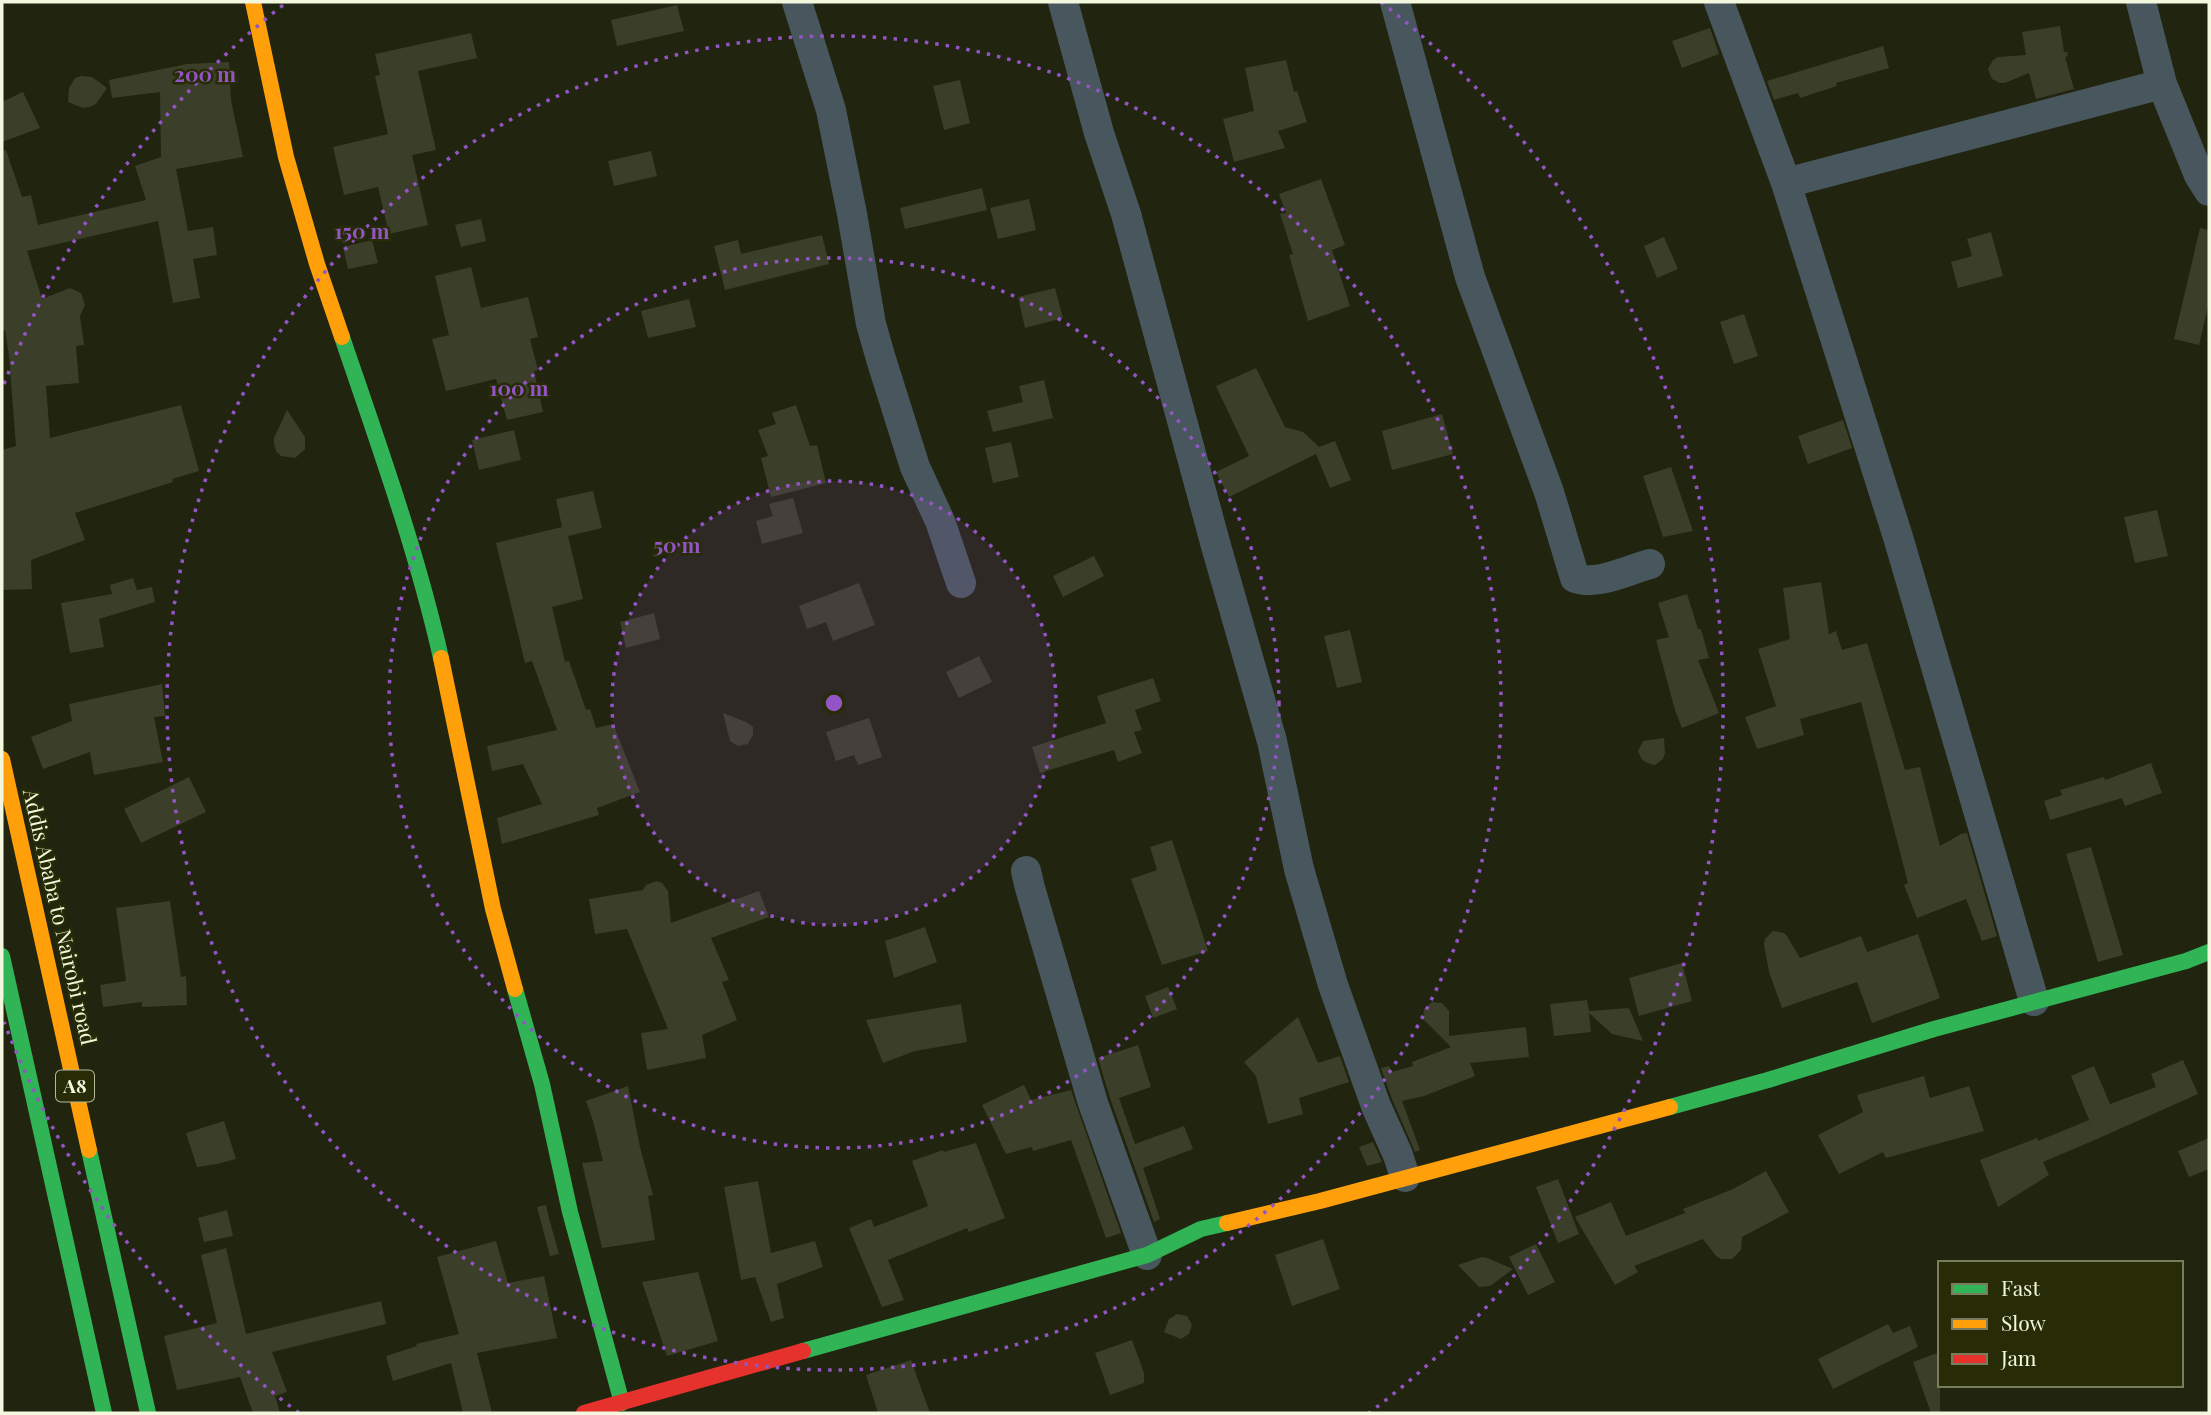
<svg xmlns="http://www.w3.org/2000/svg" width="2211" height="1415" viewBox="0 0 2211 1415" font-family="'Playfair Display',serif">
  <rect width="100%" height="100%" fill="#21240f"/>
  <path fill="#3b3e29" d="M677,5L684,31L617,46L611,20Z
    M2060,26L2064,52H2067L2068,56L2065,57L2074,89L2036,99L2029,73L2005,83H2000L1992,79L1988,69L1993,60L1998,57L2026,55L2022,32Z
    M1710,28L1719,54L1682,68L1672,41Z
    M471,33L477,58L418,71L436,150L412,155L428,225L389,234L378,187L344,195L333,147L388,134L375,76L380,75L375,54Z
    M1883,46L1889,68L1836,83L1837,86L1800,98L1798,93L1774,100L1767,81Z
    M1286,60L1294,92L1297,91L1307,122L1278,131L1285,148L1234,162L1223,119L1254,111L1245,68Z
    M229,62L231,100L243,157L176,169L188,231L213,227L217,255L193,259L200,298L173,303L158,221L27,251L42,299L70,288L81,293L85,305L80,316L84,345L76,346L79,383L46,386L50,438L181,405L199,471L172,479L173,482L75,513L85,540L31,560L32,589L2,590V450L16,446L9,356L5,330L2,331V151L6,150L22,197L31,195L38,225L146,200L135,166L161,157L160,92L112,98L109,80L187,64Z
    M81,76L92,77L107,88L96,104L90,107L83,108L68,102L69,88L75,78Z
    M960,80L970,123L944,130L933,86Z
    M23,92L40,128L2,142V102Z
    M651,151L657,176L614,186L608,161Z
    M1321,179L1345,245L1332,250L1350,306L1308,321L1289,255L1293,254L1280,214L1286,213L1279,194Z
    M982,188L987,210L905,229L900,208Z
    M1029,199L1036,230L998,239L990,208Z
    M481,219L486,241L461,247L455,225Z
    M2200,228L2209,230V302L2199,345L2174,339Z
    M1991,232L2003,276L1958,288L1951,262L1972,256L1967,239Z
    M822,235L829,264L725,290L714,246L738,240L741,254Z
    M1664,237L1678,269L1657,278L1644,246Z
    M372,240L378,263L348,269L343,247Z
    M471,267L481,308L528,297L538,337L530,339L538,370L534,371L543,412L507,420L496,379L446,391L432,339L449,335L435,276Z
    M1055,288L1063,318L1025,328L1018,297Z
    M689,299L696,327L648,338L641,311Z
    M1744,314L1758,356L1734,364L1720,322Z
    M1256,368L1285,427L1303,432L1319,447L1335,441L1351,480L1330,488L1316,454L1229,497L1216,472L1249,456L1216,386Z
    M1044,380L1053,418L993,432L987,411L1023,402L1019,386Z
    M796,405L810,446L817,445L826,483L771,497L761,458L768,456L758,430L776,424L772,413Z
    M287,410L305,437V449L295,458L281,456L276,451L274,444V438Z
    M1442,414L1453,454L1392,470L1382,431Z
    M1843,420L1852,448L1808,464L1798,436Z
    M514,430L521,460L479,470L472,440Z
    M1011,442L1019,477L993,483L985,448Z
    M1671,467L1693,531L1663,537L1643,476Z
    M593,491L602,528L568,536L583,599L552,607L565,662L569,661L586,710L590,709L596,728L613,724L640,792L597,808L599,815L502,844L497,818L542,804L523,764L492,771L487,746L557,730L532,661L525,663L496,543L562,527L556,499Z
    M793,498L803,533L762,544L756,521L773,516L769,504Z
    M2157,510L2168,556L2135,563L2124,517Z
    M1094,556L1104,576L1063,597L1053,576Z
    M133,578L137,590L152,587L155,602L99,619L104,647L70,653L61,603L112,594L110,585Z
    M1821,582L1829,634L1836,631L1842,650L1867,643L1905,770L1920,767L1940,846L1961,834L1967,833L1997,936L1982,941L1966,899L1917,918L1904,885L1908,883L1861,702L1800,719L1804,735L1757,749L1745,717L1776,706L1758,649L1790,639L1783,588Z
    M859,583L875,625L833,641L826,622L807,629L799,606Z
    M1687,594L1698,629H1701L1709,658L1698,660L1719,713L1682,728L1675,710L1656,640L1669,637L1658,603Z
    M654,613L660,639L626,648L620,622Z
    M1350,630L1362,682L1337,688L1324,636Z
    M979,656L992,682L959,698L946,672Z
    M1153,678L1161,701L1135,710L1142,730L1134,732L1142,753L1118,762L1114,750L1040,773L1032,747L1106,723L1097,696Z
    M162,684L165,716L154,717L163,762L94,775L90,752L43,769L31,737L72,721L69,704Z
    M723,713L746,722L753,727V735L748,744L738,746L730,741Z
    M869,718L882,757L858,765L854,755L836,761L826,732Z
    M1664,738L1665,753L1663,759L1655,765L1650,764L1642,760L1638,751L1643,741Z
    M2151,763L2162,793L2125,806L2122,798L2050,820L2044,801L2062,795L2060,790L2104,777L2105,780Z
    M189,777L206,812L141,843L124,809Z
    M1172,840L1208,951L1162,965L1131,879L1157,870L1150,847Z
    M2091,847L2123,955L2098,962L2066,854Z
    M657,881L662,883L668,891L671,923L759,891L769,917L711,938L729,980L722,982L737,1020L702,1035L706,1058L647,1070L641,1033L668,1029L627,929L595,934L589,899L643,890L646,885Z
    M170,901L181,977L186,976L187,1005L142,1007V1002L103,1007L100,985L126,981L116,908Z
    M925,927L937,962L894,978L885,941Z
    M1773,931L1784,933L1787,936L1800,958L1861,936L1867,952L1918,934L1940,998L1872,1023L1857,982L1782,1008L1769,972L1764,944L1765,939Z
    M1682,963L1692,1001L1639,1016L1629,978Z
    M1168,987L1177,1009L1153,1018L1145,996Z
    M1587,1000L1589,1011L1629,1008L1643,1041L1612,1034L1589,1013L1591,1032L1554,1036L1550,1004Z
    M1432,1002L1442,1003L1449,1011V1036L1526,1027L1529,1057L1470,1063L1475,1076L1424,1096L1402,1101L1420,1150L1415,1152L1392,1099L1381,1068L1389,1066L1392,1072L1413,1066L1412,1062L1451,1047L1423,1019L1424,1009Z
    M961,1004L967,1042L915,1051L883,1063L866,1020Z
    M1298,1017L1318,1063L1340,1056L1349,1082L1299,1098L1303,1114L1268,1124L1256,1076L1244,1062Z
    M1138,1045L1151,1087L1119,1098L1135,1144L1184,1126L1193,1149L1143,1168L1160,1219L1154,1222L1110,1098L1098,1058Z
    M2183,1060L2198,1094L2097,1139L2071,1076L2094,1066L2110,1104L2156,1087L2151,1074Z
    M1924,1076L1930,1098L1969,1086L1984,1131L1886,1158L1883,1152L1839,1174L1818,1135L1863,1112L1857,1095Z
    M1024,1085L1031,1100L1071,1090L1121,1233L1106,1238L1071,1140L1033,1151L1032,1147L1006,1154L982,1105Z
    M628,1086L640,1147L653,1195L648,1196L655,1240L602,1248L582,1163L603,1161L593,1121L586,1101Z
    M2089,1120L2097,1139L2043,1162L2049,1175L1998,1207L1980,1160L2037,1138L2038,1141Z
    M224,1121L236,1159L217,1164L197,1167L186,1133Z
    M2209,1138V1169L2189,1177L2178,1151Z
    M1373,1142L1382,1162L1367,1166L1359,1147Z
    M976,1143L1005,1218L969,1232L967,1228L888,1260L904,1300L882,1307L849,1228L871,1219L874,1227L928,1206L912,1161L943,1150L944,1152Z
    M1766,1171L1789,1212L1742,1237L1741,1250L1732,1259H1721L1716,1256L1703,1239L1634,1266L1638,1272L1615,1285L1575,1217L1611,1202L1626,1236L1685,1213L1683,1209L1733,1189Z
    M1558,1179L1579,1234L1558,1243L1536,1187Z
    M758,1181L771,1253L815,1241L823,1267L777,1284L784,1318L771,1322L755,1277L741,1280L724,1187Z
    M546,1205L549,1218L559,1254L550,1256L537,1207Z
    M227,1210L233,1236L204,1242L198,1218Z
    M1323,1239L1340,1289L1292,1306L1275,1255Z
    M496,1241L508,1283L544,1276L557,1338L477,1353L492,1413H463L451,1363L393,1381L386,1356L417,1346L416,1344L459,1334L437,1257Z
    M1536,1244L1555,1282L1528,1295L1509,1257Z
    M226,1248L246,1334L381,1301L386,1324L272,1352L287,1392L275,1396L280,1413H253L240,1377L177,1390L164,1336L217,1323L201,1255Z
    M1482,1257L1487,1258L1513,1269L1490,1286L1479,1287L1458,1265Z
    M698,1272L718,1341L667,1356L642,1282Z
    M1177,1314L1187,1316L1192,1325L1189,1334L1181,1339L1164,1332L1169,1319Z
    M1888,1324L1893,1333L1910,1326L1918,1347L1833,1389L1818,1359Z
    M1132,1340L1144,1373V1383L1110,1395L1095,1353Z
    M1940,1352V1413H1931L1913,1362Z
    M911,1360L930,1413H878L866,1375Z"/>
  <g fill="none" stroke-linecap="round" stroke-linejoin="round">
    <path stroke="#48575d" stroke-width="30" d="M797,2L831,110L852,214L871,324L881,359L915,467L940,521L961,583
      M1063,2L1099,133L1126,214L1216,546L1272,741L1299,869L1333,985L1376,1106L1398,1155L1405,1177
      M1395,2L1470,277L1549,492L1575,578C1597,586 1628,570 1650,564
      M1719,2L1786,183L1898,537L2034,1001
      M2141,2L2162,84L2199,175L2209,191
      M1786,183L2162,84
      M1026,871L1030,888L1093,1103L1147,1255"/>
    <path stroke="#30b455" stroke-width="16" d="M342,337C378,443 416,548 441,658
      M2,956L104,1413
      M515,989L542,1084L570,1212L622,1403
      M1670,1107L1768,1080L1934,1029L2186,961L2209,952
      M89,1150L148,1413
      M803,1351L1147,1255L1201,1229L1227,1223"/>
    <path stroke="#ff9f0a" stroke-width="16" d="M253,2L286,157L317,264L342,337
      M441,658L493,909L515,989
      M2,759L89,1150
      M1227,1223L1320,1201L1670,1107"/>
    <path stroke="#e5322d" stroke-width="16" d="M584,1413L803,1351"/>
  </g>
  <circle cx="834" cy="703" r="222" fill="#9355c5" fill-opacity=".12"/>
  <g fill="none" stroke="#9355c5" stroke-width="3.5" stroke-dasharray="3.5 7">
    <circle cx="834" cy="703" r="222"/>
    <circle cx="834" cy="703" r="445"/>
    <circle cx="834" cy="703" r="667"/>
    <path d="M299 1413A889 889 0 0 1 4 1022M4 384A889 889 0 0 1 287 2M1381 2A889 889 0 0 1 1369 1413"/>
  </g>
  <g text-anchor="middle" stroke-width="5" stroke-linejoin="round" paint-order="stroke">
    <rect fill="#272c07" stroke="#b5ba9d" stroke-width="2" x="56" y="1070.5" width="38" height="31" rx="5"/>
    <g font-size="19" font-weight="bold" fill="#f2f7dd">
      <text x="75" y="1093">A8</text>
    </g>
    <g font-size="21" fill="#f2f7dd" stroke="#272c07">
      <text transform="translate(59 917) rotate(77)" y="7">Addis Ababa to Nairobi road</text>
    </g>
  </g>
  <circle cx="834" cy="703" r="10" fill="#9355c5" stroke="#272c07" stroke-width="3.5"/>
  <g font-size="21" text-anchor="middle" font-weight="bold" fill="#9355c5" stroke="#272c07" stroke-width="5" stroke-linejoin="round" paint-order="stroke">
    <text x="205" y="82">200 m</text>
    <text x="362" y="239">150 m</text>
    <text x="519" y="396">100 m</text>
    <text x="677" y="553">50 m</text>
  </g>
  <rect width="2211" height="1415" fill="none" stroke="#f2f7dd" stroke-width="7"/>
  <rect x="1938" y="1261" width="245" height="126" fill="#272c07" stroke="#787d5d" stroke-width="2"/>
  <rect x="1952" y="1284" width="35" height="10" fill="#30b455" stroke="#787d5d" stroke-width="2"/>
  <text x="2001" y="1296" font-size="21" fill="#f2f7dd">Fast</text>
  <rect x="1952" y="1319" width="35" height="10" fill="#ff9f0a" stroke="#787d5d" stroke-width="2"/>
  <text x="2001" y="1331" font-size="21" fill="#f2f7dd">Slow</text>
  <rect x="1952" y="1354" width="35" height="10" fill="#e5322d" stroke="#787d5d" stroke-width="2"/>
  <text x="2001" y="1366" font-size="21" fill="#f2f7dd">Jam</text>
</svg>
